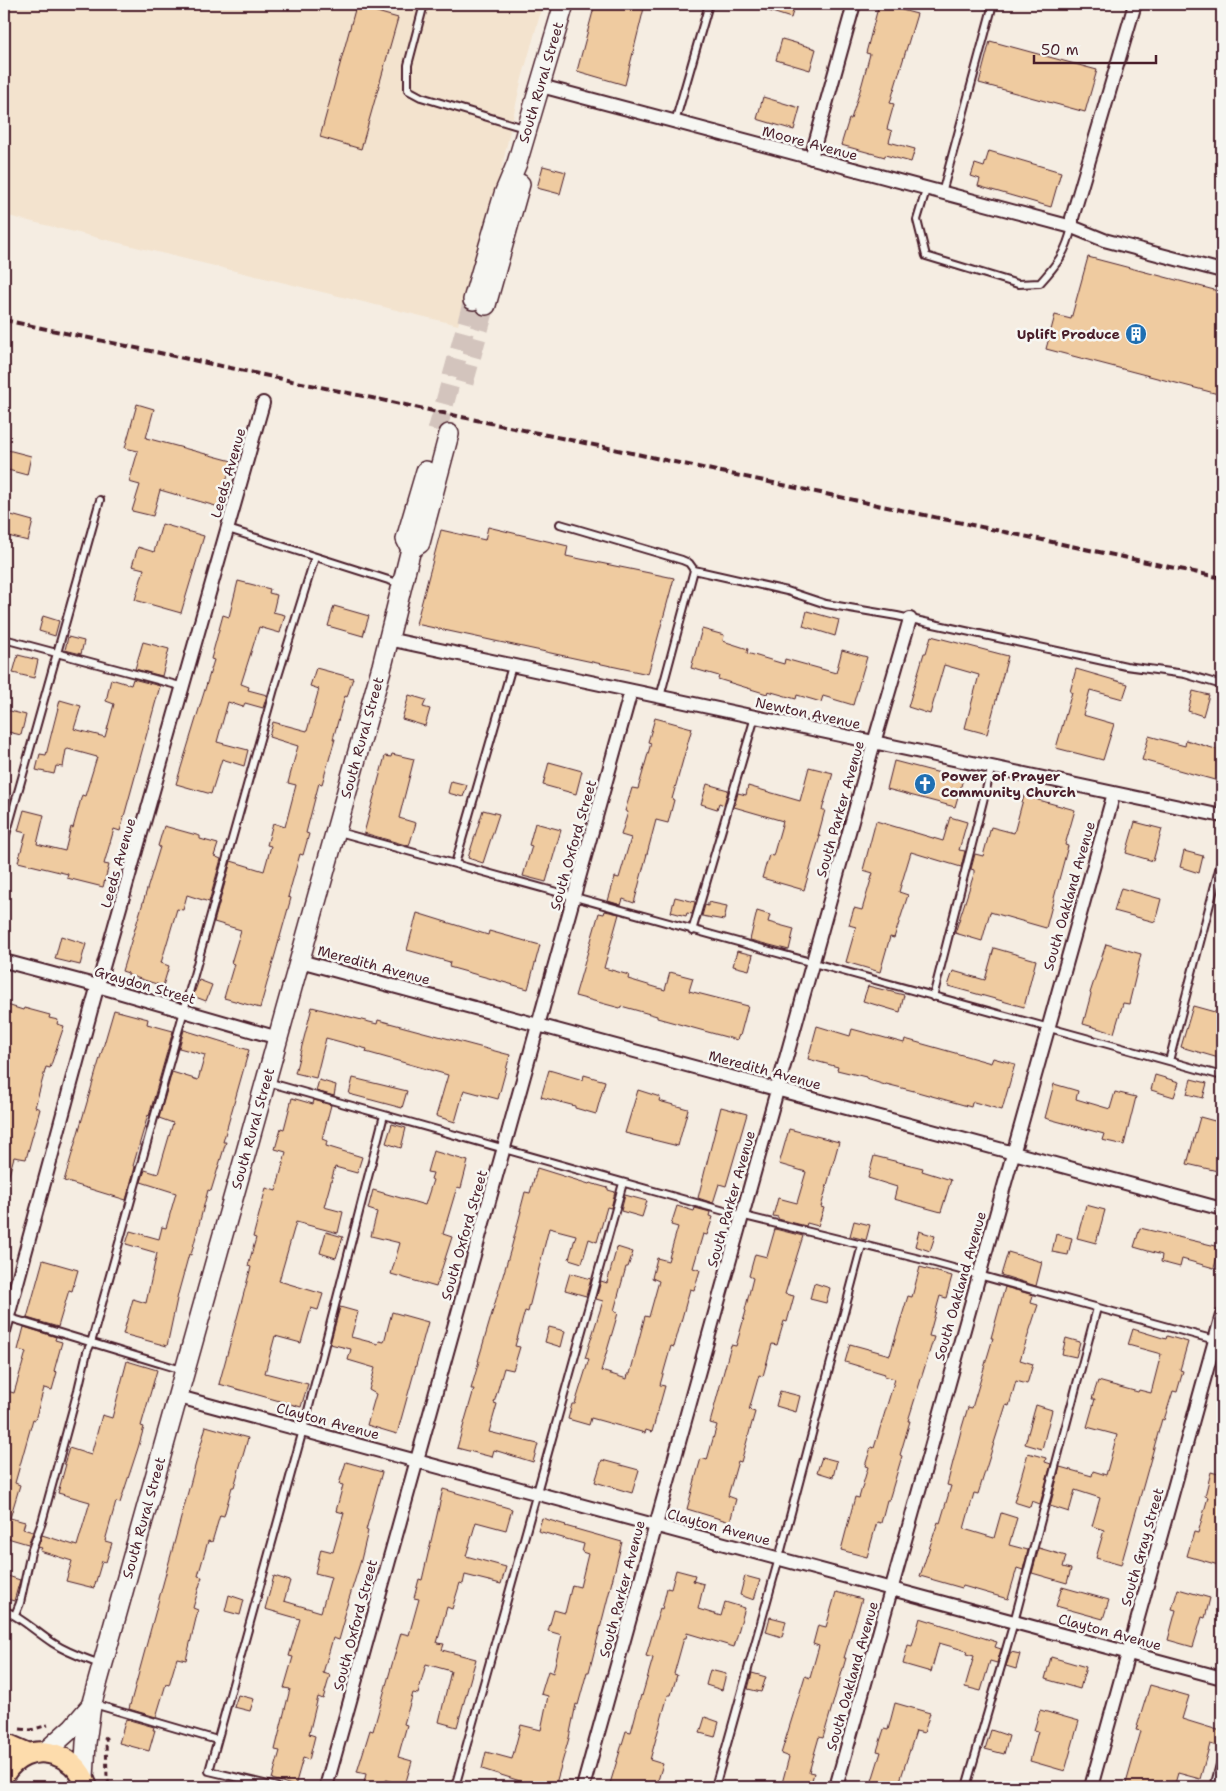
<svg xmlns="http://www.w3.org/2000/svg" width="1226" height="1791" viewBox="0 0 1226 1791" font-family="'Shantell Sans',sans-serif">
  <rect width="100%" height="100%" fill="#f5ede2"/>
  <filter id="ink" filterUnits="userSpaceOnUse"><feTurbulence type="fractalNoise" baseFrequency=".02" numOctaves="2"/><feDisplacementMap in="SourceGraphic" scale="10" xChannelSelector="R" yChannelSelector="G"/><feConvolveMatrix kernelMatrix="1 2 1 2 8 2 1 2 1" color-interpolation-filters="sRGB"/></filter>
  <g filter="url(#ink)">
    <path fill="#f3e3ce" d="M4,4H543L521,82L490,220L458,325L4,215Z"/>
    <path fill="#efcba0" stroke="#4a1f2b" d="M595,4H645L625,85L577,71Z
      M756,4H795L791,18L756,7Z
      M879,4L917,14L890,103L894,104L887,129L892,131L889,142L915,149L911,162L885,155V157L841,145L849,119H851L862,84L870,54L866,53Z
      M356,6L398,18L361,149L320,137Z
      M782,39L816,49L810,70L776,60Z
      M990,41L1097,70L1085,112L979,83Z
      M763,97L800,108L794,130L757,119Z
      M989,151L1061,172L1051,207L978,186L980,179L971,176L975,164L984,167Z
      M543,166L566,172L560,194L537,188Z
      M1088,257L1222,292V395L1046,349L1055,315L1071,319Z
      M137,404L154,409L146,438L232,461L219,507L160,490L153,516L132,511L140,485L129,482L138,451L125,448Z
      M4,449L31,456L27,475L4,469Z
      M4,513L33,521L28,541L4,535Z
      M162,524L204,536L181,613L135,600L144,569L132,566L138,547L154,552Z
      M488,527L568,546L566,556L674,578L648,674L416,624L441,530L485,540Z
      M238,581L270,589L269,593L277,595L273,612L285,615L280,633L259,627L241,684L249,687L248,690L267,695L263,708L245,703L243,707L228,702L217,742L248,750L244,766L222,759L211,794L176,784L214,660L211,659L223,615L229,617Z
      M334,606L369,616L363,636L328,626Z
      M807,611L839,620L835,636L803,626Z
      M43,616L59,621L55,636L39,631Z
      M702,629L724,635L723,641L748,649L747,653L784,664L785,659L836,673L842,650L867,657L853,705L823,696L821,702L797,695L796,699L768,691L767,694L718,679L719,676L691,668Z
      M931,636L1008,656L987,734L965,728L979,675L944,665L930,714L908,707L924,653H926Z
      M68,637L84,641L81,654L65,650Z
      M143,642L169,649L162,676L135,669Z
      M18,655L38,660L34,678L13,673Z
      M316,668L353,678L347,697L345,696L333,739H335L322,784L319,783L306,833L309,834L303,855L300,854L288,897L291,898L260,1008L224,998L234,964L231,963L241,930L214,922L231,861L264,871L271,846L267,845L273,823L285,827L296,785L288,783L298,746L269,737L273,722L307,731L319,689L310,686Z
      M1076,669L1128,684L1123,699L1090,690L1083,715L1114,724L1103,760L1056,748L1072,692H1070Z
      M111,679L131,685L133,679L160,686L120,831L114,829L104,864L109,865L103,887L67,878L68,874L18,862L26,833L18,831L24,810L44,815L37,844L65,851L71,827L73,828L82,795L85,796L97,757L68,749L66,750L63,767L56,766L54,774L36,770L40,754L46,755L60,700L81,706L74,729L105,737L114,704L106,701Z
      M1193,691L1209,695L1203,716L1188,711Z
      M409,695L426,700L423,707L430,709L425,726L402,719Z
      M6,710L26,715L21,735L4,731V719Z
      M655,718L692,728L672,799L674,800L668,823L656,820L634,903L623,899L621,905L608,901L615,877L619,878L631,838L621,835L628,812L625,811L632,788L638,789L651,743L648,742Z
      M1149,736L1185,746L1186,740L1222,751V782L1142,760Z
      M392,754L414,759L399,818L416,823L409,846L364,833L385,756L391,757Z
      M894,761L963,779L955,807L887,789Z
      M549,762L582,771L576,794L543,785Z
      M809,767L833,773L822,810H825L818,836H820L804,890L762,878L769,855L773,856L783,821L734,807L738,793L746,795L748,786L800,801Z
      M451,781L467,785L463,797L448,793Z
      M707,784L728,790L724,805L719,803L717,809L701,804Z
      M1024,796L1075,810L1065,845L1068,846L1046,928L990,912L982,941L955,933L974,874V870L971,869L975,854L983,856L991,827L1014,833Z
      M483,810L499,814L483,863L468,858Z
      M950,817L967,822L959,850L965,851L961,867L911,852L899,892L908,895L894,938L890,937L880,972L846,962L856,927L849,925L854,908L862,910L873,873L863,870L876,821L943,841Z
      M1135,822L1162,829L1153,861L1126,853Z
      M535,823L561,830L546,882L523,876L532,846L529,845Z
      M164,826L200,836V839L218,844L214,856L221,859L209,902L187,895L183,910L177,909L161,963L169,966L163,986L128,975V973L122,971L160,847L158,846Z
      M1184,851L1203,856L1199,873L1180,867Z
      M1121,888L1161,899L1155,922L1114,911Z
      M675,897L695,902L692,914L687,913L686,916L671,912Z
      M708,902L727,906L724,920L702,916L705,905L708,906Z
      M605,911L619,914L604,968L629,975L628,979L665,990L670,972L693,978L689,991L748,1006L740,1036L739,1035L737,1040L657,1018V1016L621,1006L620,1008L575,996L599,913L604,914Z
      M757,911L770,915L768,922L794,929L789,950L750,940Z
      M417,913L488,935L489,931L540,945L528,989L449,967L450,962L407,950Z
      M61,936L86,944L80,965L55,959Z
      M1106,944L1141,954L1129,1004L1123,1003L1114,1033L1083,1024L1091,994L1090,993Z
      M994,948L1036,960L1024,1007L948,986L953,971L985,980Z
      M737,951L753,955L749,970L733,966Z
      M199,980L212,985L206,1001L193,996Z
      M868,986L904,995L900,1012L863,1001Z
      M4,1004L23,1010L24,1008L50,1015L49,1018L58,1020L57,1024L64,1026L50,1068L46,1067L35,1107L40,1109L26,1159L14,1157L7,1182L4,1181Z
      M1193,1006L1222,1014V1059L1181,1047Z
      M312,1007L377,1024L378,1020L510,1055L498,1099L464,1090L455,1122L436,1116L448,1075L366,1052L367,1049L326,1038L316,1078L295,1073Z
      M114,1010L148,1019L147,1024L173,1031L149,1116L148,1115L133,1166L135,1167L126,1200L64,1181Z
      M817,1026L850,1036L852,1029L904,1043L905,1039L991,1063L993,1058L1015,1064L1002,1110L974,1102L972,1103L971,1107L914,1091L886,1084L885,1085L866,1079V1077L837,1070L838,1067L808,1059Z
      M184,1030L249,1050L223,1142H226L211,1191L208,1190L191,1255L189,1254L178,1294L167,1346L123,1334L133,1299L146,1303L157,1253L126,1244L130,1231L159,1239L162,1227L166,1228L176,1193L141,1182L145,1170L158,1174L173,1123L159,1118L172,1072L198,1080L205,1055L179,1048Z
      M549,1070L583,1080L584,1075L605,1081L596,1114L575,1108V1106L541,1097Z
      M1155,1075L1179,1082L1174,1097L1151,1090Z
      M353,1078L407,1091L402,1108L349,1094Z
      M1191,1079L1207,1083L1203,1098L1187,1094Z
      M319,1080L336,1085L334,1096L316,1091Z
      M1054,1084L1078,1091L1076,1099L1110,1109L1115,1092L1136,1097L1124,1145L1102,1140L1104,1134L1045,1118Z
      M638,1090L660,1097L659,1101L688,1109L678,1146L625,1133Z
      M292,1098L313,1104L314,1100L331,1105L322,1139L327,1141L326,1146L362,1157L357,1173L335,1167L324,1207L343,1212L338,1233L296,1222L279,1281L323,1294L318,1310L311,1308L301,1343L275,1336L265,1373L308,1384L301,1407L219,1384L251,1267L248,1266L256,1238L253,1237L266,1188L276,1191L286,1152L275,1149L281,1128L284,1129Z
      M721,1107L747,1114L726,1186L719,1184L713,1203L698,1198Z
      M1200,1117L1222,1123V1172L1187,1164Z
      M392,1124L406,1128L401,1148L386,1143Z
      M789,1129L839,1142L821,1207L824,1208L818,1226L807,1223L806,1226L778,1219V1217L773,1216L778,1198L797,1203L806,1172L779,1164Z
      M433,1151L468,1161L461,1188L457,1187L443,1234L452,1237L436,1287L391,1274L400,1243L371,1236L377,1212L368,1209L373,1190L425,1205L433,1180L431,1179L433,1173L427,1172Z
      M874,1156L923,1168L922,1171L951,1180L941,1212L894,1199L897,1187L868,1178Z
      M537,1168L589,1184L590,1183L608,1188V1190L615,1192L611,1208L607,1207L597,1242L589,1239L582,1263L569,1259L576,1235L549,1228L528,1312L525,1311L515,1346L520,1347L513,1370L504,1368L494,1403L497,1404L489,1432L538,1444L533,1462L494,1450L492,1457L457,1448L474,1389H471L479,1361H478L512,1245L521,1211H520L525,1192L530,1193Z
      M625,1195L647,1201L642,1217L621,1211Z
      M1086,1205L1105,1210L1096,1243L1077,1238Z
      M677,1206L694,1211L695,1208L710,1212L709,1216L713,1217L707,1235L703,1234L693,1268L700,1270L694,1290L690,1289L674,1347L671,1346L660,1385L665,1386L652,1432L646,1430L645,1433L591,1418L589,1425L568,1419L572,1404H575L589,1359L585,1358L603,1301L596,1299L601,1281L607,1283L617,1247L633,1252L628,1267H626L614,1311L618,1313L601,1371L627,1379L628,1374H630L645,1316L649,1317L659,1281L652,1278L657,1258L668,1261L678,1227L671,1225Z
      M854,1221L870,1225L866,1240L850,1236Z
      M1140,1228L1220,1247L1214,1268L1182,1259L1180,1267L1161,1262L1162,1255L1134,1247Z
      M775,1229L803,1236L785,1294L794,1296L787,1322L784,1321L777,1345L772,1344L763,1376L759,1375L749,1410L755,1412L741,1462L738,1461L728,1496L736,1499L730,1522L687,1509L701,1458L707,1460L717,1425L710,1423L731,1345L736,1346L746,1311L745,1310L753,1278L749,1276L755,1254L767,1257Z
      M919,1231L935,1236L930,1251L915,1246Z
      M326,1232L343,1237L336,1258L320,1253Z
      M1056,1234L1072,1238L1068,1255L1052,1252Z
      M1008,1252L1042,1262L1036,1286L1001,1275Z
      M43,1260L78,1270L72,1291L69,1290L58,1327L27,1318Z
      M920,1267L952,1276L946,1298L940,1296L929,1336L934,1337L908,1421H910L900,1455L902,1456L889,1500H887L881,1523L877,1522L867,1557L841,1550L855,1497L859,1498L868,1467L865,1466L871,1447L874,1448L895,1379L884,1376L885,1374L845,1362L850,1344L890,1355L908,1296L912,1297Z
      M570,1273L591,1279L586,1296L565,1290Z
      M814,1283L830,1288L826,1303L810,1299Z
      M1005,1287L1033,1295L1031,1303L1038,1305L1020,1360L1033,1364L1027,1384L1016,1381L1009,1406L1006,1405L978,1494L974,1493L964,1529L994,1538L1001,1513L1017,1518L1009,1545L1028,1550L1023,1570L1017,1568L1008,1599L963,1586L962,1588L920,1576L938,1522L940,1523L951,1486L947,1485L962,1427L968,1407L972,1408L993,1338H991Z
      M340,1307L358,1312L351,1337L378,1344L379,1341L384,1342L392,1312L428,1322L397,1434L367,1425L376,1394L369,1390L375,1368L348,1360L351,1349L330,1344Z
      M24,1327L56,1337L55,1340L62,1342L54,1371L57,1372L52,1390L44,1388L35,1420L33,1419L15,1483L20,1485L10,1518L25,1522L23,1529L33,1532L28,1544L4,1537V1403L7,1391L14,1393L26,1352L18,1350Z
      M549,1327L565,1331L561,1347L545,1342Z
      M1133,1329L1166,1339L1167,1336L1188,1342L1180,1370L1183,1371L1177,1392L1173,1391L1164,1420L1162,1419L1121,1565L1096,1558L1104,1530L1092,1526L1100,1498L1075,1490L1069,1512L1050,1506L1060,1467L1092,1476L1093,1471L1106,1475L1117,1435L1087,1427L1095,1399H1092L1098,1381L1138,1392L1139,1390L1151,1393L1161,1354L1128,1345Z
      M1066,1338L1080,1342L1076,1357L1062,1354Z
      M127,1361L157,1370L141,1426L144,1427L138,1448L120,1503L116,1502L105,1541L112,1543L106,1562L102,1561L94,1588L66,1581L72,1561L40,1551L42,1548L38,1547L42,1535L77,1546L90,1502L58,1493L66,1464H64L69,1448L91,1455L102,1415L112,1418Z
      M780,1391L800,1396L796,1412L776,1406Z
      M1036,1405L1052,1410L1042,1449L1025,1444Z
      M206,1426L248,1438L234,1487H232L224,1516L220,1515L212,1542L208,1541L198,1576L202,1577L193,1608L198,1610L186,1660L177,1658L169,1685L166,1684L156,1717L129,1709Z
      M1028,1453L1046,1458L1045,1462L1051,1464L1040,1504L1032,1501L1030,1507L1014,1502Z
      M822,1457L837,1461L833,1477L817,1472Z
      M602,1460L639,1470L632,1493L595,1482Z
      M346,1462L382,1472L366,1530L368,1531L361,1560L343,1618L345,1619L339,1640L333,1638L323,1673L330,1675L323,1699L318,1697L309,1734L315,1736L309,1760L303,1758L295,1786L272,1779L280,1751L275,1750L290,1689L284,1688L293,1657L289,1656L300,1619L265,1609L274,1576L290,1581L284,1601L321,1612L331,1577L315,1573L321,1549L333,1552L344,1513L336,1511L343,1485L339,1484Z
      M1211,1472L1222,1475V1566L1187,1556L1194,1532L1198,1533L1208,1497L1205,1496Z
      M443,1489L512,1509L506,1530L476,1522L466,1556L506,1567L501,1584L465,1575L463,1584L460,1583L452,1609L447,1607L437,1643L444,1644L442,1650L476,1659L457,1727L439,1722L451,1671L426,1664L418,1694L413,1693L404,1724L407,1725L398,1757L412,1761L405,1785L386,1780L384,1787H363L366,1774L357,1772L370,1730L373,1731L401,1633L409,1635L419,1599L414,1598L419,1579L422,1580Z
      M542,1518L566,1525L565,1526L622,1542L589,1672H587L578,1705L576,1704L569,1738L555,1787H539L482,1769L486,1752L512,1759L521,1725L541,1730L548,1696L541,1694L548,1671L553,1673L562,1635L548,1631L554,1610L565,1613L572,1585L580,1587L588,1554L582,1552L584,1544L538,1531Z
      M1039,1548L1066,1556L1063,1567L1071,1569L1067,1583L1032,1573Z
      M676,1570L695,1575L693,1581L704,1584L698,1609L721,1616L725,1602L745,1608L740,1625L734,1647L687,1633L686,1638H684L674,1674L677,1675L671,1695H668L650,1760L663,1764L656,1787H609L626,1731L631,1732L641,1695L642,1696L653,1658L646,1656L660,1608L662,1609L667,1588L671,1589Z
      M8,1576L20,1580L14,1601L4,1598V1591Z
      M745,1576L760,1580L754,1600L740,1595Z
      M1062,1587L1109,1600L1103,1619L1056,1606Z
      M1178,1589L1210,1598L1205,1618L1202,1617L1193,1647L1168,1640L1176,1610L1172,1609Z
      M836,1592L862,1599L844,1658H846L823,1738L819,1737L809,1772L814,1773L810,1787H781L789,1757L781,1754L805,1676L810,1678L819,1646L813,1644L818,1625L826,1627Z
      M229,1595L244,1600L240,1615L225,1611Z
      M770,1617L786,1621L782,1637L766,1632Z
      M920,1618L997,1642L995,1647L1001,1649L997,1663L990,1661L981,1691L965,1687L974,1656L966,1654L967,1651L939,1643L931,1672L903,1664L908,1645L912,1646Z
      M1011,1652L1020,1654L1016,1669L1006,1666Z
      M1051,1657L1086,1667L1080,1689L1045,1679Z
      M710,1670L726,1674L722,1690L706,1685Z
      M752,1673L766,1677L761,1692L748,1689Z
      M1150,1685L1189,1696L1182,1719L1221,1731L1217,1746L1210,1744L1200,1779L1178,1773L1174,1787H1125L1141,1731L1136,1730Z
      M238,1695L254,1699L250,1711L234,1707Z
      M895,1703L930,1713L924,1733L916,1731L898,1787H884L871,1784L881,1752L877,1751L884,1729L888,1730Z
      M1040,1710L1079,1721L1065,1771L1030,1761L1038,1731L1034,1730Z
      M705,1717L719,1722L715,1737L700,1733Z
      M126,1719L154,1727L153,1730H155L149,1751L119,1743Z
      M991,1730L1009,1736L1004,1754L985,1749Z"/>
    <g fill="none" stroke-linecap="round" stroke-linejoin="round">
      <path stroke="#d3c4bd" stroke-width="19" stroke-dasharray="19 9" stroke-linecap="butt" d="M464,383L486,305
        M437,431L473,300"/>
      <g stroke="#4a1f2b" stroke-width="10">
        <path id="lane" d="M424,4L408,65V90L421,97L524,128
          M675,122L709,4
          M926,190L917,220L926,256L1018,284L1040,283C1057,264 1066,253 1072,227
          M942,193L993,4
          M560,524L682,560L689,563L694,570L660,697
          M228,529L401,584
          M694,570L787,591L826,604L897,616L1126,666L1185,674L1222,685
          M4,639L184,687
          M339,832L1169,1061
          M4,842L100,500
          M1222,858L1169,1061L1222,1076
          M455,864L512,666
          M692,931L755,717
          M933,997L992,766
          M267,1082L728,1212L924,1260L1215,1340
          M7,1317L182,1370
          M4,1610C22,1618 36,1632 53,1643C68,1653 84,1658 100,1664
          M15,1615L20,1603L31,1552L42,1522L78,1390L87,1352L91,1343L274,689L315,557
          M94,1704L217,1740
          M277,1787L209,1771L303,1430L384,1115
          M455,1787L623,1183
          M715,1787L779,1558L862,1245
          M966,1787L1014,1622L1097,1308
          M1214,1787L1222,1757"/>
      </g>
      <g stroke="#4a1f2b" stroke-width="16">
        <path id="street" d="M541,86L1072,227L1104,240L1222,271
          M811,158L854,4
          M1072,227V218L1135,4
          M388,639L1222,816
          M4,961L87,983L278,1038
          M300,961L1222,1209
          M4,1331L94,999L263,403
          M179,1397L1222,1678
          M326,1787L631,691
          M583,1787L871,753L910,619
          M836,1787L1114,793
          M1091,1787L1222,1315"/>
      </g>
      <g stroke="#4a1f2b" stroke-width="22">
        <g id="secondary">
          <path id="s1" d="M473,300L504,194L517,163L564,4"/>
          <path d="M486,305L520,184"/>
          <path d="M411,549L406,539L426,471"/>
          <path d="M45,1752L73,1727L91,1706"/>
          <path id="s2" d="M84,1778L86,1743L91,1706L382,666L411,549L420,543L449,434"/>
        </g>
      </g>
      <g stroke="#4a1f2b" stroke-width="24">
        <path id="primary" d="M4,1743L29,1754
          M4,1774C27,1738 75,1750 87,1787"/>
      </g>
      <path stroke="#4a1f2b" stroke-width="3" stroke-dasharray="5 4" stroke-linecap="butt" d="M20,1729L31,1730L48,1725
        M104,1737L106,1738L107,1779L111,1787"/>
      <use href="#lane" stroke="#f6f6f2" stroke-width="6"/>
      <use href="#street" stroke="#f6f6f2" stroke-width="12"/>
      <use href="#secondary" stroke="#f6f6f2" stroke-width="19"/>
      <use href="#primary" stroke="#fddcac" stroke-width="20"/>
      <path stroke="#4a1f2b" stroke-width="4" stroke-dasharray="8 4" stroke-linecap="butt" d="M4,320L1222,578"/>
    </g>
  </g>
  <defs>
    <g id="building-disc" transform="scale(1.125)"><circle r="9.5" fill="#1f6fb2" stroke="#f6f6f2"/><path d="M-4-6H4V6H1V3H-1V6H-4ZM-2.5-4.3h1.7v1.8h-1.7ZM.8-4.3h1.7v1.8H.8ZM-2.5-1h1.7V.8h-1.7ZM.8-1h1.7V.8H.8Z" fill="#fff"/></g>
    <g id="church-disc" transform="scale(1.125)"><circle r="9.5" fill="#1f6fb2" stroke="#f6f6f2"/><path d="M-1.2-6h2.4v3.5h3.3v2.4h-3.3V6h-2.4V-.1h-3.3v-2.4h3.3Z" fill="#fff"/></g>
  </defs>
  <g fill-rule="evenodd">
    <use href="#building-disc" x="1136" y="334"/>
    <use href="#church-disc" x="925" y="784"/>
  </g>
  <g text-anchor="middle" stroke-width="5" stroke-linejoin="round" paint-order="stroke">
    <g font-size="14" fill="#4a1f2b" stroke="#f6f6f2">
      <text dy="5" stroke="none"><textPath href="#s1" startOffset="228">South Rural Street</textPath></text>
      <text transform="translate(810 143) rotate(15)" y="5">Moore Avenue</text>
      <text transform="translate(228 473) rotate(-74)" y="5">Leeds Avenue</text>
      <text transform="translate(808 713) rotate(12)" y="5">Newton Avenue</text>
      <text dy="5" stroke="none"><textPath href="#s2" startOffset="1078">South Rural Street</textPath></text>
      <text transform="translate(840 809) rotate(-74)" y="5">South Parker Avenue</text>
      <text transform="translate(573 845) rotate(-74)" y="5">South Oxford Street</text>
      <text transform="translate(118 863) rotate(-74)" y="5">Leeds Avenue</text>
      <text transform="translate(1069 896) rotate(-74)" y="5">South Oakland Avenue</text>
      <text transform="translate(374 965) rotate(15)" y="5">Meredith Avenue</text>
      <text transform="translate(145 985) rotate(16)" y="5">Graydon Street</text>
      <text transform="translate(765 1070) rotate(15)" y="5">Meredith Avenue</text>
      <text dy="5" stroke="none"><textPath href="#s2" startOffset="672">South Rural Street</textPath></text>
      <text transform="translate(731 1199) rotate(-74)" y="5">South Parker Avenue</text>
      <text transform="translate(464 1235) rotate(-74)" y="5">South Oxford Street</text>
      <text transform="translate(960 1286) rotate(-74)" y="5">South Oakland Avenue</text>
      <text transform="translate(328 1421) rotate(15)" y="5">Clayton Avenue</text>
      <text dy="5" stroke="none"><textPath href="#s2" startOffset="268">South Rural Street</textPath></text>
      <text transform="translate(719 1527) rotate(15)" y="5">Clayton Avenue</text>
      <text transform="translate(1142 1547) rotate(-74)" y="5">South Gray Street</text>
      <text transform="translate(622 1589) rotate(-75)" y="5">South Parker Avenue</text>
      <text transform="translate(355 1625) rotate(-75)" y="5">South Oxford Street</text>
      <text transform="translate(1110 1632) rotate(15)" y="5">Clayton Avenue</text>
      <text transform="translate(852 1676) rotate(-74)" y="5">South Oakland Avenue</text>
    </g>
    <g font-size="14" font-weight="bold" fill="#4a1f2b" stroke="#f6f6f2" text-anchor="end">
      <text x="1120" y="339">Uplift Produce</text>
      <text x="941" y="781" text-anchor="start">Power of Prayer<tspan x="941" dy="16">Community Church</tspan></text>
    </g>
  </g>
  <rect width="1226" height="1791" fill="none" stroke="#f6f6f2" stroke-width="20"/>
  <rect x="10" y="10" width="1206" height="1771" fill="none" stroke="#4a1f2b" stroke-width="2" filter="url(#ink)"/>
  <path d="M1034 55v8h122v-8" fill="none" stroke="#4a1f2b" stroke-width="2.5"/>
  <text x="1041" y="55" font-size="15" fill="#4a1f2b" stroke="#f6f6f2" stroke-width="4" paint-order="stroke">50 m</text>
</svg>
